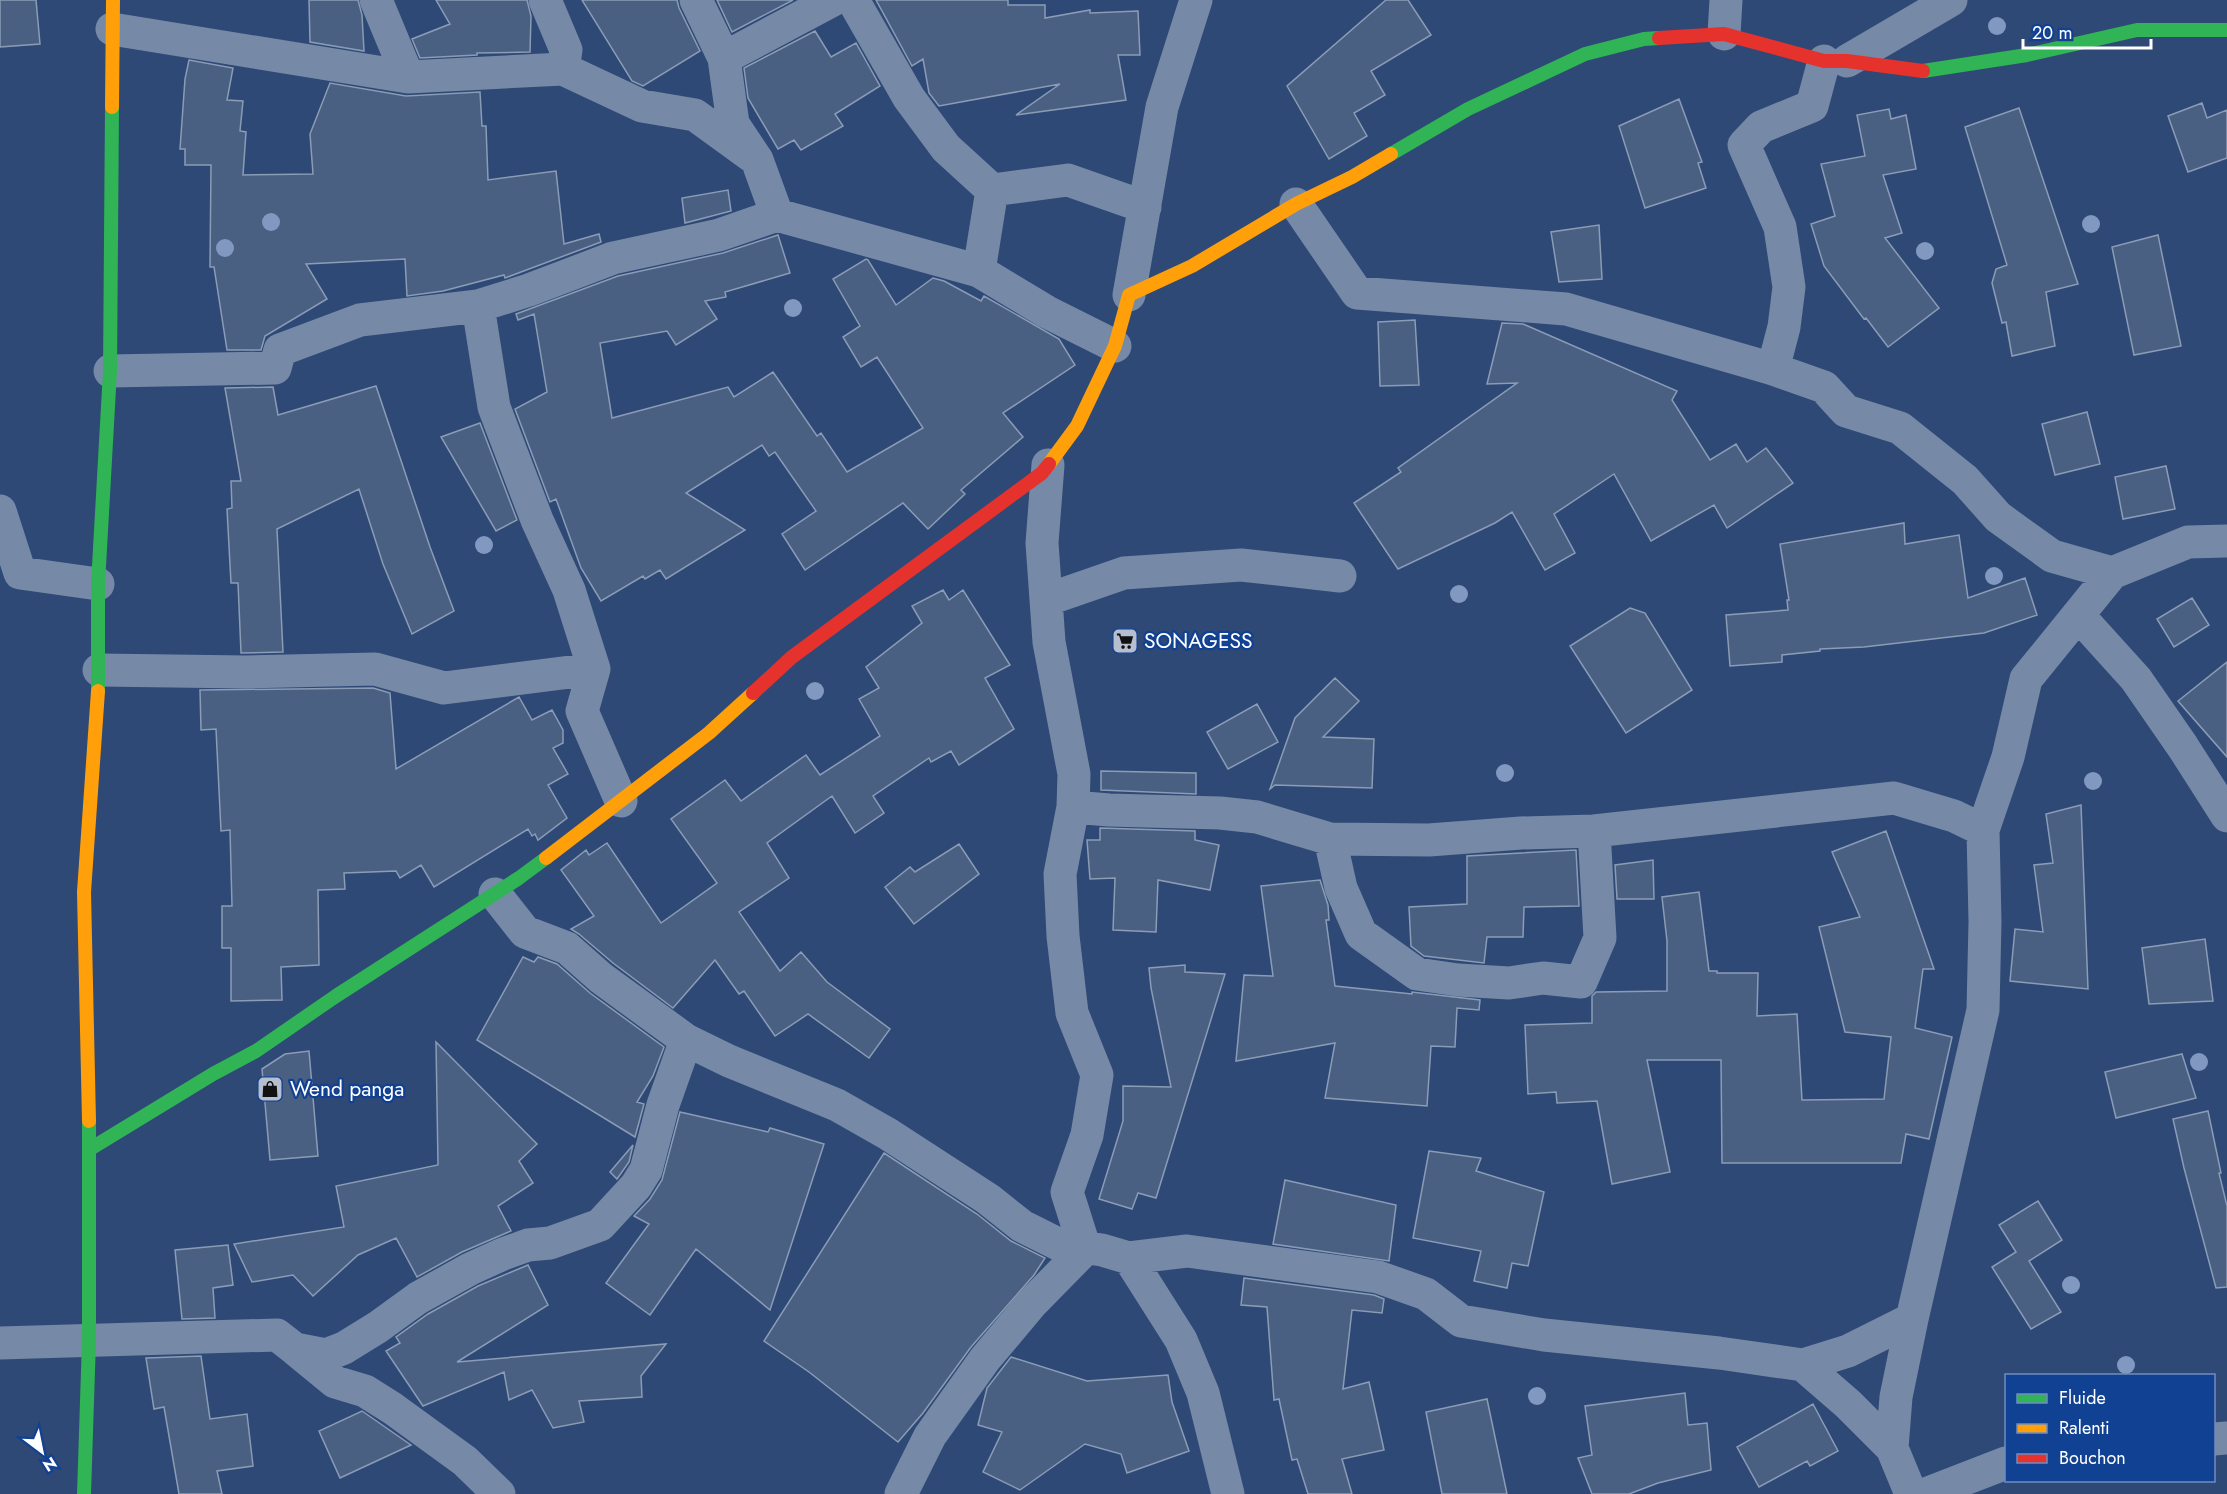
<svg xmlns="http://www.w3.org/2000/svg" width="2227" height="1494" viewBox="0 0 2227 1494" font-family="Jost,sans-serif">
  <rect width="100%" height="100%" fill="#2e4975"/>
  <path fill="#4a6083" stroke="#8b9cb6" stroke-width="1.5" d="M0,0H36L40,44L0,47Z
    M309,0H358L362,15L364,51L310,42Z
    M436,0H527L531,16L530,52L477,53V55L420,58L412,39L450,24Z
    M582,0H677L679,8L700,51L643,86L632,81Z
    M717,0H793L732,32Z
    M876,0H1008V5H1045V18L1090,10V13L1138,11L1140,55H1118L1126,100L1016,115L1060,84L939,106L929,93L923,59L912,66Z
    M1386,0H1408L1431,35L1371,71L1385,95L1354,113L1367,136L1329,159L1287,86Z
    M815,31L831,57L856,43L880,86L835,114L843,126L801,150L794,140L778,149L748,98L744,68Z
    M189,60L233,68L227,100L243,101L240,131L246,132L243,175L313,174L310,134L330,83L406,96L480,92L482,126H486L488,180L556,171L564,244L599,234L601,242L505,278L504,275L443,291L407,296L405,259L306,264L327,299L265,336L261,350H227L214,267H210L211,165H185V149H180L185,79Z
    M1679,99L1702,162L1698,163L1706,188L1645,208L1619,126Z
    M2202,103L2207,118L2227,110V158L2188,172L2168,116Z
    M2019,108L2078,284L2046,292L2055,346L2012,356L2006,322L2002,323L1992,283L1996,269L2007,265L1965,127Z
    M1889,109L1891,119L1906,115L1916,169L1883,175L1902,233L1885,238L1939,308L1888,347L1866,318L1864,319L1824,266L1811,224L1835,216L1821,164L1865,156L1857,115Z
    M728,190L731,211L685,223L682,198Z
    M1599,225L1602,279L1559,282L1551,232Z
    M778,235L790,273L725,292L726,297L705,301L717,319L676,345L667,331L600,343L612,418L728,387L734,397L773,372L817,436L821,433L847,472L923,428L877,357L861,367L843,337L860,326L833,279L866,259L868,260L896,305L933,278L944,281L981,301L984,296L1059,339L1075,365L1003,413L1023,437L961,490L965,494L928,529L903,503L805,570L782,534L816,511L775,452L769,456L762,445L686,493L745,530L666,579L660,570L645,579L643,576L601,601L581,568L556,499L550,502L515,409L547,392L534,314L518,320L516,314L618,276L723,253Z
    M2158,235L2181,346L2134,355L2112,247Z
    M1415,320L1419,385L1380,386L1378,322Z
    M1502,323L1523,324L1677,391L1672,400L1710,460L1736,444L1747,462L1766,448L1793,483L1727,528L1714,505L1651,541L1614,474L1554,514L1575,553L1545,570L1512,512L1495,523L1398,569L1354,503L1401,472L1398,468L1517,383L1487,384Z
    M376,386L430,547L454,611L412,634L383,564L359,489L277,529L283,652L241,653L238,583H231L227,509L232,508L231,481H241L225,388L273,387L278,415Z
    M2087,412L2100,464L2055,475L2042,424Z
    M480,423L517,520L496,531L441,437Z
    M2166,466L2175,509L2123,519L2115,477Z
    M1904,523L1905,544L1959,535L1968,598L2025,578L2037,615L1984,633L1864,647L1820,649V651L1782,655V662L1730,666L1726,615L1788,610L1787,600H1789L1780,544Z
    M943,590L949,600L963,590L1010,665L985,678L1014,729L959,765L951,751L931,762L929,758L873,796L884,813L855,833L832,796L767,843L789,878L739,912L780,971L801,952L827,982L890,1029L869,1058L808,1014L775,1036L744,991L739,994L715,960L673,1008L613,963L579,934L571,929L594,916L561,870L586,850L589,855L607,843L661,923L717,883L671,819L725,780L741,801L806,755L820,775L880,736L859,699L879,688L866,667L922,623L912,606Z
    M2192,598L2209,625L2174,647L2157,619Z
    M1630,608L1645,613L1692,690L1626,733L1570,646Z
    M2227,662V757L2178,701Z
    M1335,678L1359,701L1323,737L1374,739L1372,788L1275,785L1270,789L1295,718Z
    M373,688L390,693L396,769L519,697L532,720L552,710L563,730V743L553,748L568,774L548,785L567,818L538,840L535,834L532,836L528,829L434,887L421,865L400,878L396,871L344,873L345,889L318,890L319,965L281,967L282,1000L231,1001V948H222V906H232L230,830L221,831L216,729L201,730L200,690Z
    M1257,704L1278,742L1228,769L1207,732Z
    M1101,771L1196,773V794L1101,790Z
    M2081,805L2088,989L2010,981L2015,929L2043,932L2034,865L2053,863L2046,814Z
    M1100,828L1195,831V840L1219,845L1210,890L1158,880L1156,932L1113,930L1115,878L1090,879L1087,840H1100Z
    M1886,831L1934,969H1923L1915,1028L1952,1037L1929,1139L1906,1134L1901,1163H1722L1721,1060H1647L1670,1172L1612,1184L1597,1101L1557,1103L1556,1092L1528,1094L1525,1025L1592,1023V996L1596,992L1667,991V941L1662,897L1699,892L1709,971H1717V973H1758L1757,1016L1797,1014L1802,1100L1884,1099L1891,1037L1845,1032L1819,927L1860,917L1832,852Z
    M959,844L979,874L914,924L885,887L910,867L915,872Z
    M1576,850L1579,906L1524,907L1523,937H1487L1484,963L1424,956L1411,946L1409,907L1467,904V856Z
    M1653,860L1654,899H1617L1615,865Z
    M1320,880L1328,905L1329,920H1326L1335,986L1412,994V992L1480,1000L1479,1010L1457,1008L1455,1047L1431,1046L1427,1106L1325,1098L1335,1043L1236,1061L1244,975L1273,976L1261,886Z
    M2205,939L2213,1001L2149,1004L2142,948Z
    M523,957L534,962L538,957L557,964L590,993L664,1047L653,1076L637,1102L644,1104L635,1137L477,1040Z
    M1185,965V972L1225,974L1156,1198L1138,1193L1132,1209L1099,1199L1123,1121V1086L1171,1087L1151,988L1149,968Z
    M436,1042L537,1144L519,1161L533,1183L498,1206L511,1231L462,1252L417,1277L396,1238L358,1255L313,1296L293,1275L252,1282L234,1244L344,1227L336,1186L438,1165Z
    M309,1051L318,1156L270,1160L262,1069L285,1054Z
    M2182,1054L2196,1098L2116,1118L2105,1072Z
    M2208,1111L2221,1173H2219L2227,1206V1287L2216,1288L2184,1168L2173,1119Z
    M680,1112L768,1132L770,1128L824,1144L770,1310L696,1249L650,1315L606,1283L649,1224L634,1216L650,1199L662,1180Z
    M633,1145L629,1162L617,1179L610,1172Z
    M1429,1151L1481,1158L1476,1171L1544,1192L1528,1266L1512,1263L1507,1288L1474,1281L1481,1251L1413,1238Z
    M884,1153L977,1214L1011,1241L1045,1258L1034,1275L971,1347L923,1413L898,1442L809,1372L764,1341Z
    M1285,1180L1396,1205L1389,1261L1273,1244Z
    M2038,1201L2062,1240L2029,1261L2061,1312L2031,1329L1992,1267L2016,1252L1999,1225Z
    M228,1245L233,1285L213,1288L215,1318L182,1319L175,1250Z
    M528,1265L548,1305L457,1362L666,1344L641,1376L642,1397L579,1401L584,1422L553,1428L532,1390L509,1400L504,1372L423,1406L386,1351L400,1343L396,1337L428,1314L478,1286Z
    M1244,1278L1374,1295L1384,1299L1382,1313L1352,1310L1343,1389L1369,1382L1384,1450L1342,1459L1352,1494H1308L1297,1459L1292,1460L1279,1399L1274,1400L1267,1307L1241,1305Z
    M201,1356L210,1419L247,1414L253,1466L217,1471L222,1494H179L164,1407L154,1409L146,1358Z
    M1011,1357L1087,1381L1168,1375L1172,1402L1189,1451L1127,1473L1121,1454L1085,1444L1020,1490L983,1472L1002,1432L978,1425L987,1388Z
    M1685,1393L1688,1425L1707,1423L1711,1470L1658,1483L1629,1494H1592L1578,1458L1592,1455L1585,1406Z
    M1487,1399L1507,1494H1442L1426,1412Z
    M1813,1404L1838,1451L1810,1466L1807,1461L1759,1487L1737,1447Z
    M362,1411L411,1445L340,1478L319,1431Z"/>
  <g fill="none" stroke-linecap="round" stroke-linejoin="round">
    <path stroke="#768aa8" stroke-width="33" d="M376,0L408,77
      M545,0L566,50L563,69
      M696,0L724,58L733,124L757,160L777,215L979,271L1047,312L1115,346
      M853,0L909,98L946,148L992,190L1068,180L1145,207
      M112,29L408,77L563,69L642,106L695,115L757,160
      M1724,34L1726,0
      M724,58L833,0
      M1847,61L1951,0
      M1296,204L1357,293L1566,309L1773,369L1824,387L1846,411L1900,428L1965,480L1998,517L2052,556L2112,573L2188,542L2227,541
      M979,271L992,190
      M1129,295L1162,107L1196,0
      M478,306L494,407L537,520L569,590L594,669L582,711L621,801
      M1773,369L1784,327L1789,287L1780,227L1744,145L1761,127L1812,106L1824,61
      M110,371L275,368L280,350L360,320L478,306L529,290L613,258L719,235L777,215
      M0,511L20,573L98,584
      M1046,600L1124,573L1241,565L1340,576
      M2079,616L2136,679L2183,747L2227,816
      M99,670L246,672L375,669L444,688L594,669
      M1073,807L1109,810L1220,813L1257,817L1330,839L1429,840L1521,833L1594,831L1894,798L1954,816L1983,830
      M1330,839L1341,888L1361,934L1417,974L1458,980L1509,983L1543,978L1581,982L1600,938L1594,831
      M495,894L525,932L567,948L601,978L686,1040L729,1061L837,1105L888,1134L988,1199L1022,1226L1058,1244L1102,1250L1129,1258L1187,1251L1378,1277L1426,1294L1461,1321L1544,1335L1719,1353L1803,1365L1848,1404L1892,1448
      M1129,1258L1181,1340L1203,1393L1228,1494
      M0,1343L277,1335L295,1349L326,1355L344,1348L378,1327L418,1298L470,1269L503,1254L528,1245L550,1243L600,1225L636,1186L646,1170L663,1105L686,1040
      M296,1350L335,1382L365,1391L392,1408L465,1461L499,1494
      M1803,1365L1848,1351L1912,1319L1983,1010L1985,922L1983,830L2008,757L2026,679L2112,573
      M2214,1439L2227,1438
      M901,1494L930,1436L985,1359L1032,1303L1085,1249L1067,1192L1087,1135L1097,1075L1072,1013L1063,936L1060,874L1073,807L1074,774L1049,642L1042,543L1048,465
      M1911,1494L1892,1448L1896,1397L1912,1319
      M1926,1494L2006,1463"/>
    <path stroke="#30b455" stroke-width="14" d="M1923,71L2027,55L2137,30H2227
      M1391,154L1468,109L1585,54L1644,39L1659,38
      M98,691V584L110,371L112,107
      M90,1149L213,1074L256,1051L336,996L519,878L546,858
      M84,1494L89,1340V1121"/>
    <path stroke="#ff9f0a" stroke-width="14" d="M112,107L113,0
      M1049,464L1077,426L1115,346L1129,295L1192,266L1296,204L1352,177L1391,154
      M546,858L709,733L753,693
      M89,1121L84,892L98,691"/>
    <path stroke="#e5322d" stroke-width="14" d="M1659,38L1724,34L1824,61H1847L1923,71
      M753,693L792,657L1042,473L1049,464"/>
  </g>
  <g fill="#8199c0">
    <circle cx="1997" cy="26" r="9"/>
    <circle cx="271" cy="222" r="9"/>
    <circle cx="2091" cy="224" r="9"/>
    <circle cx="225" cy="248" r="9"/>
    <circle cx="1925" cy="251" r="9"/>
    <circle cx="793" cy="308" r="9"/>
    <circle cx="484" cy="545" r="9"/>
    <circle cx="1994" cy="576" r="9"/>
    <circle cx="1459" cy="594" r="9"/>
    <circle cx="815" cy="691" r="9"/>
    <circle cx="1505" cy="773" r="9"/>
    <circle cx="2093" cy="781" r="9"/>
    <circle cx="2199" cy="1062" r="9"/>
    <circle cx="2071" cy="1285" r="9"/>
    <circle cx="2126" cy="1365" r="9"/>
    <circle cx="1537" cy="1396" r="9"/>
  </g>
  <defs>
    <g id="supermarket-square" transform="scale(1.35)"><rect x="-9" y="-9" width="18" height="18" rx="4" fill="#b6bfcf" stroke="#114192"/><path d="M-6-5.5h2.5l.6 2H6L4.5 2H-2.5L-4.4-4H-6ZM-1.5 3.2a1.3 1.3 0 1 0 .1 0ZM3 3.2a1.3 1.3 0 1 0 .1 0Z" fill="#111"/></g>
    <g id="shop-square" transform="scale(1.35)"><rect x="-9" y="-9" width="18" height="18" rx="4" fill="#b6bfcf" stroke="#114192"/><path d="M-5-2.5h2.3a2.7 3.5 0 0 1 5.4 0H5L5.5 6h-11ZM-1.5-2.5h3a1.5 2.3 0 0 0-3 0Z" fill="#111"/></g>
  </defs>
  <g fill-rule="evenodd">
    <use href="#supermarket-square" x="1125" y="641"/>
    <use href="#shop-square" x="270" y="1089"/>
  </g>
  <g text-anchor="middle" stroke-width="4.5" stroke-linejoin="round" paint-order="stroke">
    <g font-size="21" fill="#fff" stroke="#114192" text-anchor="start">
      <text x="1144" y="648">SONAGESS</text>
      <text x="290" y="1096">Wend panga</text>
    </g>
  </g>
  <rect x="2005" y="1374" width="210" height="108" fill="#114192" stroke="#708dbe" stroke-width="1.5"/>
  <rect x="2017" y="1394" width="30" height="9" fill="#30b455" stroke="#708dbe" stroke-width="1.5"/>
  <text x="2059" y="1404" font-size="18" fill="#ffffff">Fluide</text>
  <rect x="2017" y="1424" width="30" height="9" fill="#ff9f0a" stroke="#708dbe" stroke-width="1.5"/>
  <text x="2059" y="1434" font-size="18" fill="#ffffff">Ralenti</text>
  <rect x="2017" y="1454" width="30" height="9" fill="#e5322d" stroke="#708dbe" stroke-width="1.5"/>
  <text x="2059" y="1464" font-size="18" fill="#ffffff">Bouchon</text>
  <g transform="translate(42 1452) rotate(148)" stroke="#114192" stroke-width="4.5" paint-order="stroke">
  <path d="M0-4.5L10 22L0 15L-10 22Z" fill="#ffffff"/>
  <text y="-9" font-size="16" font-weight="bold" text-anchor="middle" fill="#ffffff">N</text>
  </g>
  <path d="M2023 39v9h128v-9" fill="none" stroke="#ffffff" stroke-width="3"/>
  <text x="2032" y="39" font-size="18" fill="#ffffff" stroke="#114192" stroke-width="4.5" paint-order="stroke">20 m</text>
</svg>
